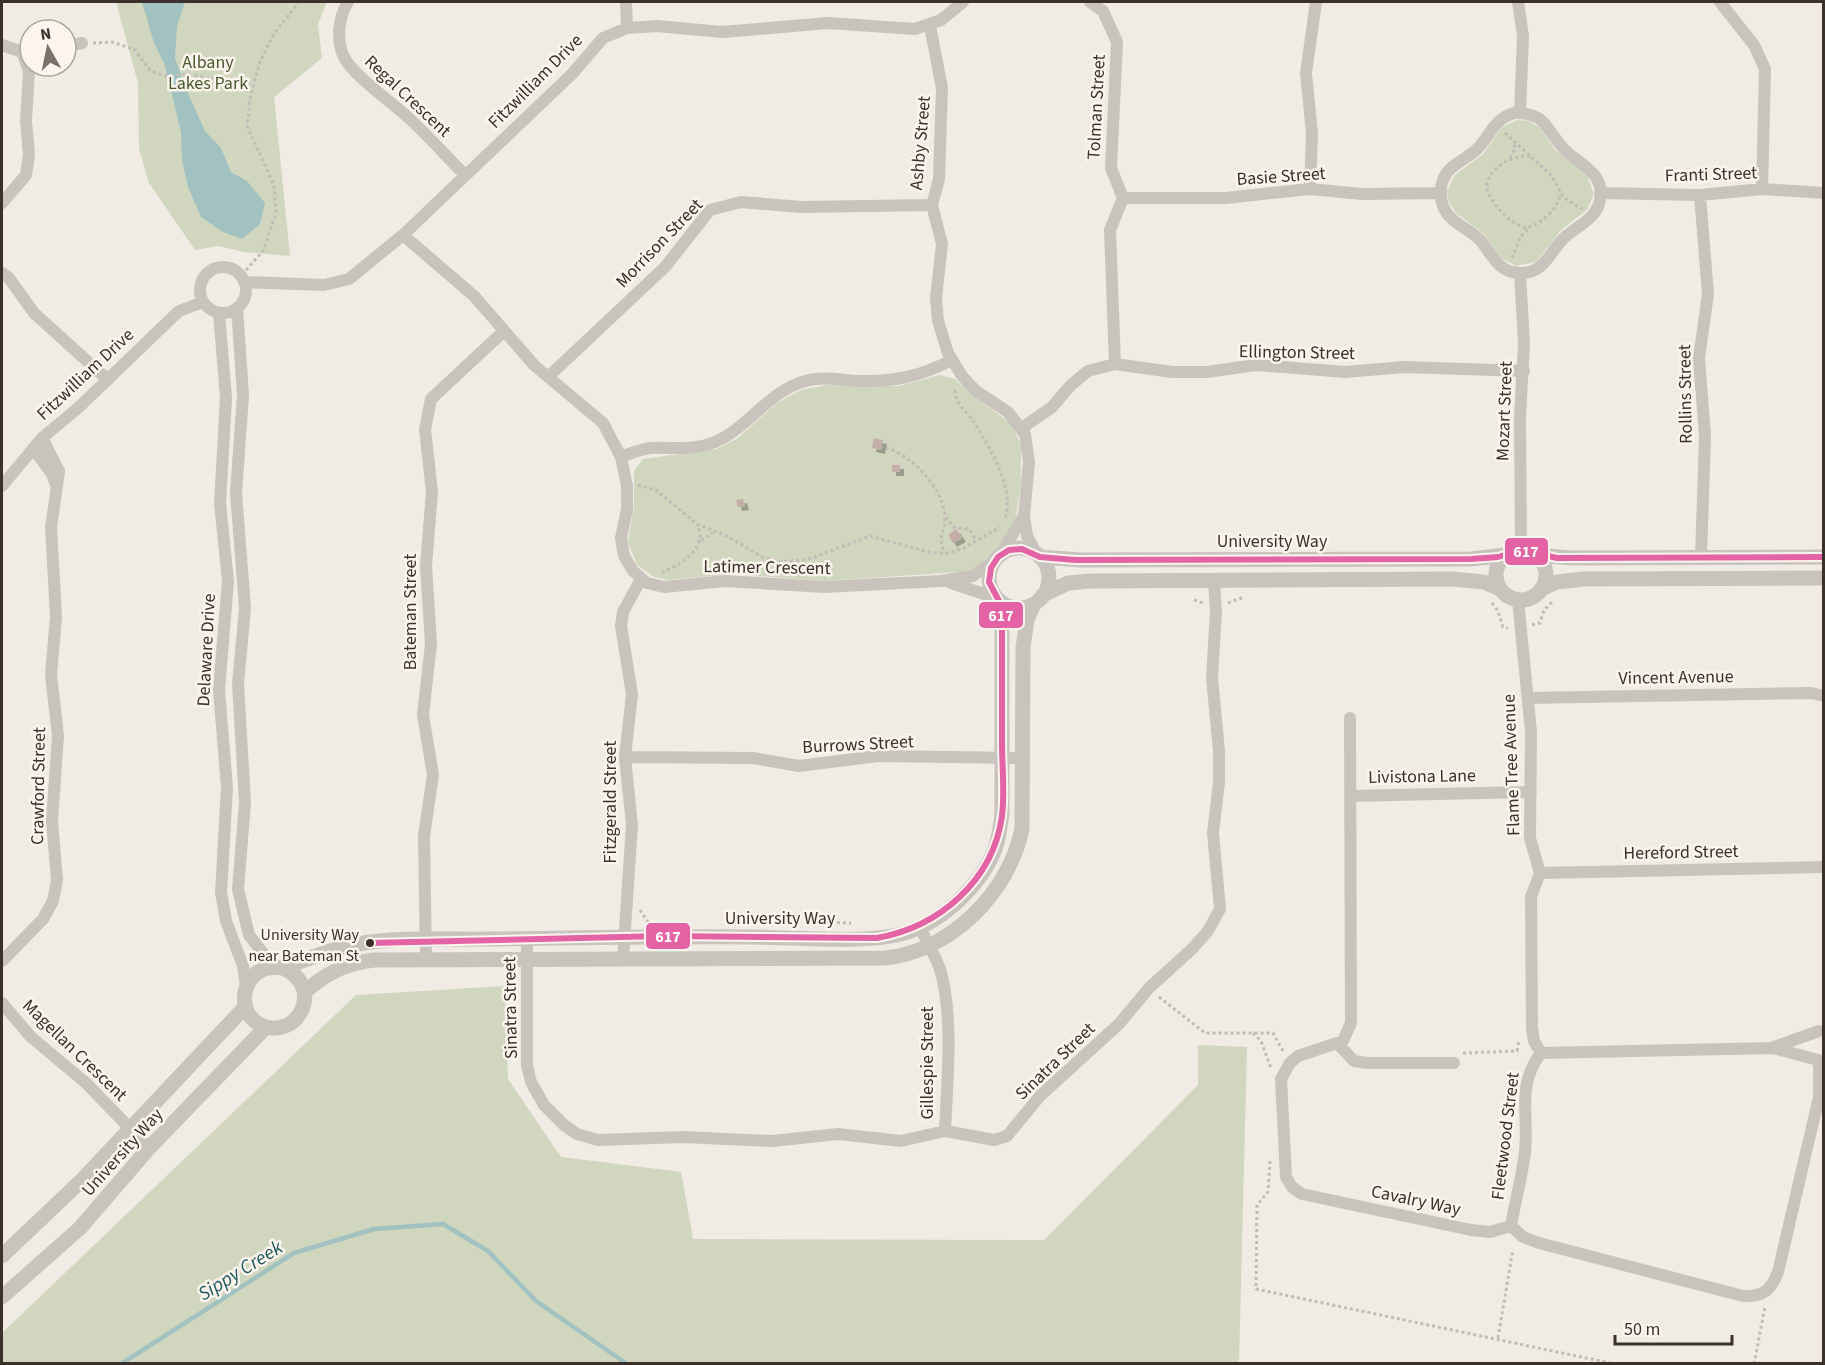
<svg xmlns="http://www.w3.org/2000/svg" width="1825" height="1365" viewBox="0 0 1825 1365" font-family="'Source Sans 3',sans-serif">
  <defs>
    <filter id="shadow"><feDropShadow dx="4" dy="4" stdDeviation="0" flood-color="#0004"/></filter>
  </defs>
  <rect width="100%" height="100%" fill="#f0ebe5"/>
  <path fill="#d1d6bf" d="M116,2H327L318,24L322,58L274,97L290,256L244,252L218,246L195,250L149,183L139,149L138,83Z
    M1517,120L1529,121L1540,128L1555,150L1587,176L1594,194L1587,210L1561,230L1536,262L1516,266L1501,258L1483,233L1456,213L1449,202L1447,191L1455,175L1483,154L1502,127Z
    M940,375L955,379L973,396L1008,421L1014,429L1021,446V483L1015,524L1003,541L974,571L824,581L733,574L667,580L654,577L637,565L628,542L634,505V471L643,459L717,449L738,438L777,403L801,390L827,385L899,386Z
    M505,986L508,1079L561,1157L681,1172L693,1239L1044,1240L1198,1085V1045L1247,1047L1239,1363H2V1333L356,995Z"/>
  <path fill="#a1c2c1" d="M142,2H185L177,26L175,59L190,98L205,131L221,148L231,172L247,181L265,203L260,224L242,239L223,232L201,217L188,187L182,161L181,132L164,63L154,43Z"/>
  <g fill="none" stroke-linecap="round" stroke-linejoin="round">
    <path stroke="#a1c2c1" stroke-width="4.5" d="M121,1364L294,1253L374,1229L443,1224L488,1251L536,1301L627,1364"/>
  </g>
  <path fill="#c3afa7" filter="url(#shadow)" d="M874,438L883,440L881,450L872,448Z
    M892,465H900V472H892Z
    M743,499L745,506L738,507L736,500Z
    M956,529L962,538L953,543L948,535Z"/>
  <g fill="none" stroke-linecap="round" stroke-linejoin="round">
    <path stroke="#c2bbb6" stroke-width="3" stroke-dasharray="3 3" stroke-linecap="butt" d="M93,43L112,42L134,49L150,70L164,76L186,74L220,80L251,93
      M1505,133L1552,176L1563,197L1582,209
      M1530,157C1516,152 1487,169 1487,185C1486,200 1513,227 1527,228C1541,224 1559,208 1560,193
      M1510,158L1515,149L1514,142
      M1512,258L1521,236L1529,228
      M246,270L263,251L276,213L274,185L247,126L251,93L260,62L273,35L299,2
      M955,390C955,402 964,409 971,418C987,442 1016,489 1005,518
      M886,448C911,454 944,489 945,517C946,533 937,532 944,553
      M638,485L656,490L697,524L727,536L762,557L781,562L809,559L870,536L932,553H949L964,548L1000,527
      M946,517L953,527L969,529L976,540
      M701,540L713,533
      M662,573C680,564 709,549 697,524
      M1194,600L1203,603
      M1228,603L1244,597
      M1492,603L1498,611L1503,627L1508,628
      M1532,625L1540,623L1544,610L1553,601
      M640,910L648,922
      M819,922L851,923
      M1159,997L1205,1033H1273L1283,1051
      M1253,1033L1261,1041L1271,1068
      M1463,1053L1517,1051L1519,1040
      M1270,1161L1268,1192L1257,1205L1256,1289L1615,1364
      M1498,1338L1513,1249
      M1754,1364L1765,1307"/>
    <path stroke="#c9c3be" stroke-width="12" d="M348,2C339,17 336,37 343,55C351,75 396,105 413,122C431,139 448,158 465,175
      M626,2L627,28
      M1090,2L1103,11L1117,42L1111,168L1123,198L1110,230L1115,364
      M1518,2L1523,36L1520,113
      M1720,2L1754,45L1765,69L1762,189
      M930,26L942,88L939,179L932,205L942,244L936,298L938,321L948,353L962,376L976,391L1008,412L1025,434L1029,462L1024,516L1027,536L1038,556
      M2,45L22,52L29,71L26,121L29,155L26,175L2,203
      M66,46L82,43
      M1514,113C1548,112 1546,132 1566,151C1583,167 1607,174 1599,204C1593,222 1572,228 1561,241C1548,256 1543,273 1520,273C1498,273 1492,254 1480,240C1472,231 1460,227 1451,218C1438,206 1437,182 1450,169C1458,162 1468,157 1476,150C1490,137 1493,119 1514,113Z
      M1310,189L1312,133L1306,73L1316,2
      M1600,193L1700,195L1762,189L1824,193
      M1700,195L1708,294L1699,358L1705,436L1701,557
      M1123,198H1226L1310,189L1362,194L1441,193
      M403,235L474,296L534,365L603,423L621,457L627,486V509L621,538L624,556L633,571L647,583L664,587L725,581L824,587L941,581L973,576L995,560
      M200 290a23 23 0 1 1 46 0a23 23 0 1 1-46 0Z
      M2,273L9,278L34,313L108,380
      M1520,273L1524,344L1520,417L1521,550
      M244,282L324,285L349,279L403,235L572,74L603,38L627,28L657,26L722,32L828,23L915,29L941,20L963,2
      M237,308L243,395L236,493L245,608L238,684L245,803L238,889L249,935L274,967
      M219,313L226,398L220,503L228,581L219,690L227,788L221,892L226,921L243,966L246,986
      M548,377L665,267L710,210L741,202L802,207L932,205
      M1022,428L1052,407L1071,385L1088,371L1115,364L1172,372H1207L1256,365L1345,372L1405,367L1524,371
      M33,448L52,474L56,485
      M621,457C631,453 641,449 651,448C673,447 694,451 715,442C749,427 768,392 805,381C823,376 841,380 859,381C894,382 921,376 952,360
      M2,486L42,438L78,408L179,311L203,302
      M1001,554L1023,517
      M951,583L996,598
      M1518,600L1531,732L1530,838L1540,873L1531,897L1532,1028L1534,1041L1541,1053
      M1528,698L1811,693L1824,696
      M1350,718L1351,1023L1343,1041L1298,1056L1290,1063L1281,1079L1286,1177L1292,1187L1302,1194L1471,1230L1490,1232L1511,1226L1523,1237L1539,1243L1743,1296C1764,1297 1771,1290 1778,1272L1819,1097V1061
      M625,757L753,758L799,766L878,756L1022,758
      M1351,796L1531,792
      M1540,873L1824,867
      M920,927C926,941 935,955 940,969C954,1016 947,1083 945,1131
      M527,939V1065L531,1082L544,1105L564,1125L577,1134L598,1140L683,1137L772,1141L838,1134L901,1141L945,1131L994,1140L1007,1136L1040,1096L1119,1024L1149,988L1192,949L1208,931L1220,909L1213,833L1219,782V751L1212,678L1216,612L1214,581
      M623,959L632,825L625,757L632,694L621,626L623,612L641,579
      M426,960L424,836L433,775L423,715L431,644L426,566L432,492L425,429L431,399L504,331
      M2,961L43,919L53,901L57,880L52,821L58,736L51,675L56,617L51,528L59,471L42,438
      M2,1003L31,1037L86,1083L149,1148
      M1339,1045L1354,1061L1367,1063H1454
      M1774,1047L1819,1031
      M1541,1053L1773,1048L1818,1060
      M1511,1226C1515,1202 1522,1177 1525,1152C1529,1114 1516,1086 1541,1053"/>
    <path stroke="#c9c3be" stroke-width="15" d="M989 578a30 30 0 1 1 60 0a30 30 0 1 1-60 0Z
      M1496 575a25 25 0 1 1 50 0a25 25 0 1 1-50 0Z
      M1536,555L1571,558L1824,557
      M1040,557L1081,560L1471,559L1505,555
      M1541,589L1557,582L1583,579L1824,578
      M1043,595L1068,583L1091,581L1452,579L1484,582L1500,589
      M283,968C327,987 296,1044 259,1024C237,1012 241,978 264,969C272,966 280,969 288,966C311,958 334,948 358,944C401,936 448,940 491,939C578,938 665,936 752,937C795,937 869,945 908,932C944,920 982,884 995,849C999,838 1000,826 1002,815V632L999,601
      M305,992C326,973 346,963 375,960L885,958C950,952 1010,892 1022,828L1023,648L1027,620L1034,604
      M2,1256L82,1180L245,1007
      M2,1297L80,1228L149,1148L266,1027"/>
    <g stroke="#fbf5ee" stroke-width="10">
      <path id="bus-1" d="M370,943L663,936L877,938C939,927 993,881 1002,816C1005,792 1002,766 1002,742C1002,702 1002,663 1002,623L999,601L989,582L991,568L998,557L1009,550L1022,549L1040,557L1075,560L1471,559L1498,557L1521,550L1557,558L1824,557"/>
    </g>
    <use href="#bus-1" stroke="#e463a4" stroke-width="6"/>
  </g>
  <circle fill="#3b302b" stroke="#fbf5ee" stroke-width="2" cx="370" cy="943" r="5"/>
  <g text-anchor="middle" stroke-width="5" stroke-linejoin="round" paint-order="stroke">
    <g font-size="16" fill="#3b302b" stroke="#fbf5ee" text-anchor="end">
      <text x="359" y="940">University Way<tspan x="359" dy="21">near Bateman St</tspan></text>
    </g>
    <g font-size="18" fill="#4a5a2e" stroke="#fbf5ee">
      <text x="208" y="68">Albany<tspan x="208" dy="21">Lakes Park</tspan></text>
    </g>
    <g font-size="18" fill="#3b302b" stroke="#fbf5ee">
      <text transform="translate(535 81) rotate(-45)" y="6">Fitzwilliam Drive</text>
      <text transform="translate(408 96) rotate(43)" y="6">Regal Crescent</text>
      <text transform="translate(1096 107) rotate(-87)" y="6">Tolman Street</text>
      <text transform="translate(920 143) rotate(-85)" y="6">Ashby Street</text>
      <text transform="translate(1711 174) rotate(-2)" y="6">Franti Street</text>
      <text transform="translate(1281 176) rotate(-4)" y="6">Basie Street</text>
      <text transform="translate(659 243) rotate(-46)" y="6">Morrison Street</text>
      <text transform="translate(1297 352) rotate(1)" y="6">Ellington Street</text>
      <text transform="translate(85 374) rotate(-43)" y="6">Fitzwilliam Drive</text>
      <text transform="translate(1685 394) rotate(-91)" y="6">Rollins Street</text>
      <text transform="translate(1504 411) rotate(-88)" y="6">Mozart Street</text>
      <text x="1272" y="547">University Way</text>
      <text transform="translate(767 567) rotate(1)" y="6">Latimer Crescent</text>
      <text transform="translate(410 612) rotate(-90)" y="6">Bateman Street</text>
      <text transform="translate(206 650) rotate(-87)" y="6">Delaware Drive</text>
      <text transform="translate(1676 677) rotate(-1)" y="6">Vincent Avenue</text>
      <text transform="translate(858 744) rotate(-3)" y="6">Burrows Street</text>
      <text transform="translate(1511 765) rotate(-92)" y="6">Flame Tree Avenue</text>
      <text transform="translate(1422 776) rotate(-1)" y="6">Livistona Lane</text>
      <text transform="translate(38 786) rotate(-89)" y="6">Crawford Street</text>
      <text transform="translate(610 802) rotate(-90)" y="6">Fitzgerald Street</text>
      <text transform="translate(1681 852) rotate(-1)" y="6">Hereford Street</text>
      <text x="780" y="924">University Way</text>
      <text transform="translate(510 1008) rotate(-91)" y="6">Sinatra Street</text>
      <text transform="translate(75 1050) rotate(44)" y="6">Magellan Crescent</text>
      <text transform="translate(1055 1061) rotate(-44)" y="6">Sinatra Street</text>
      <text transform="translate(927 1063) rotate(-90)" y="6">Gillespie Street</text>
      <text transform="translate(1505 1136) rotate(-83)" y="6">Fleetwood Street</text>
      <text transform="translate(122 1152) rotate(-48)" y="6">University Way</text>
      <text transform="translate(1416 1200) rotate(12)" y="6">Cavalry Way</text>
    </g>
    <g font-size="20" font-style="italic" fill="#1f5a5e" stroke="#fbf5ee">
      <text transform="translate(240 1270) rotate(-32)" y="7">Sippy Creek</text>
    </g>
  </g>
  <g stroke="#fbf5ee" stroke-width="2">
    <rect x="1504" y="537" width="45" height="29" rx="6" fill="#e463a4"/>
    <rect x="978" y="601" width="46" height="28" rx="6" fill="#e463a4"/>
    <rect x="645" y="922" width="46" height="28" rx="6" fill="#e463a4"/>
  </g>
  <g font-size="16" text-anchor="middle" font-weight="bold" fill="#fff">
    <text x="1526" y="557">617</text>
    <text x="1001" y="621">617</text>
    <text x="668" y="942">617</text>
  </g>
  <rect width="1825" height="1365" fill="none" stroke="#3b302b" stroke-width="6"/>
  <g transform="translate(48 48) rotate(351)"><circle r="28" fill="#fbf5ee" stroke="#aea6a0" stroke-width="1.5"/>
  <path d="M0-4.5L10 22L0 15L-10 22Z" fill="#7a716c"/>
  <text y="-9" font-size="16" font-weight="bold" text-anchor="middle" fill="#3b302b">N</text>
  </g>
  <path d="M1615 1335v9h117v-9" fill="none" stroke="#3b302b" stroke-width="3"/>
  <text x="1624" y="1335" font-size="18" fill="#3b302b" stroke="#fbf5ee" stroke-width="4.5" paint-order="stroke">50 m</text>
</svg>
